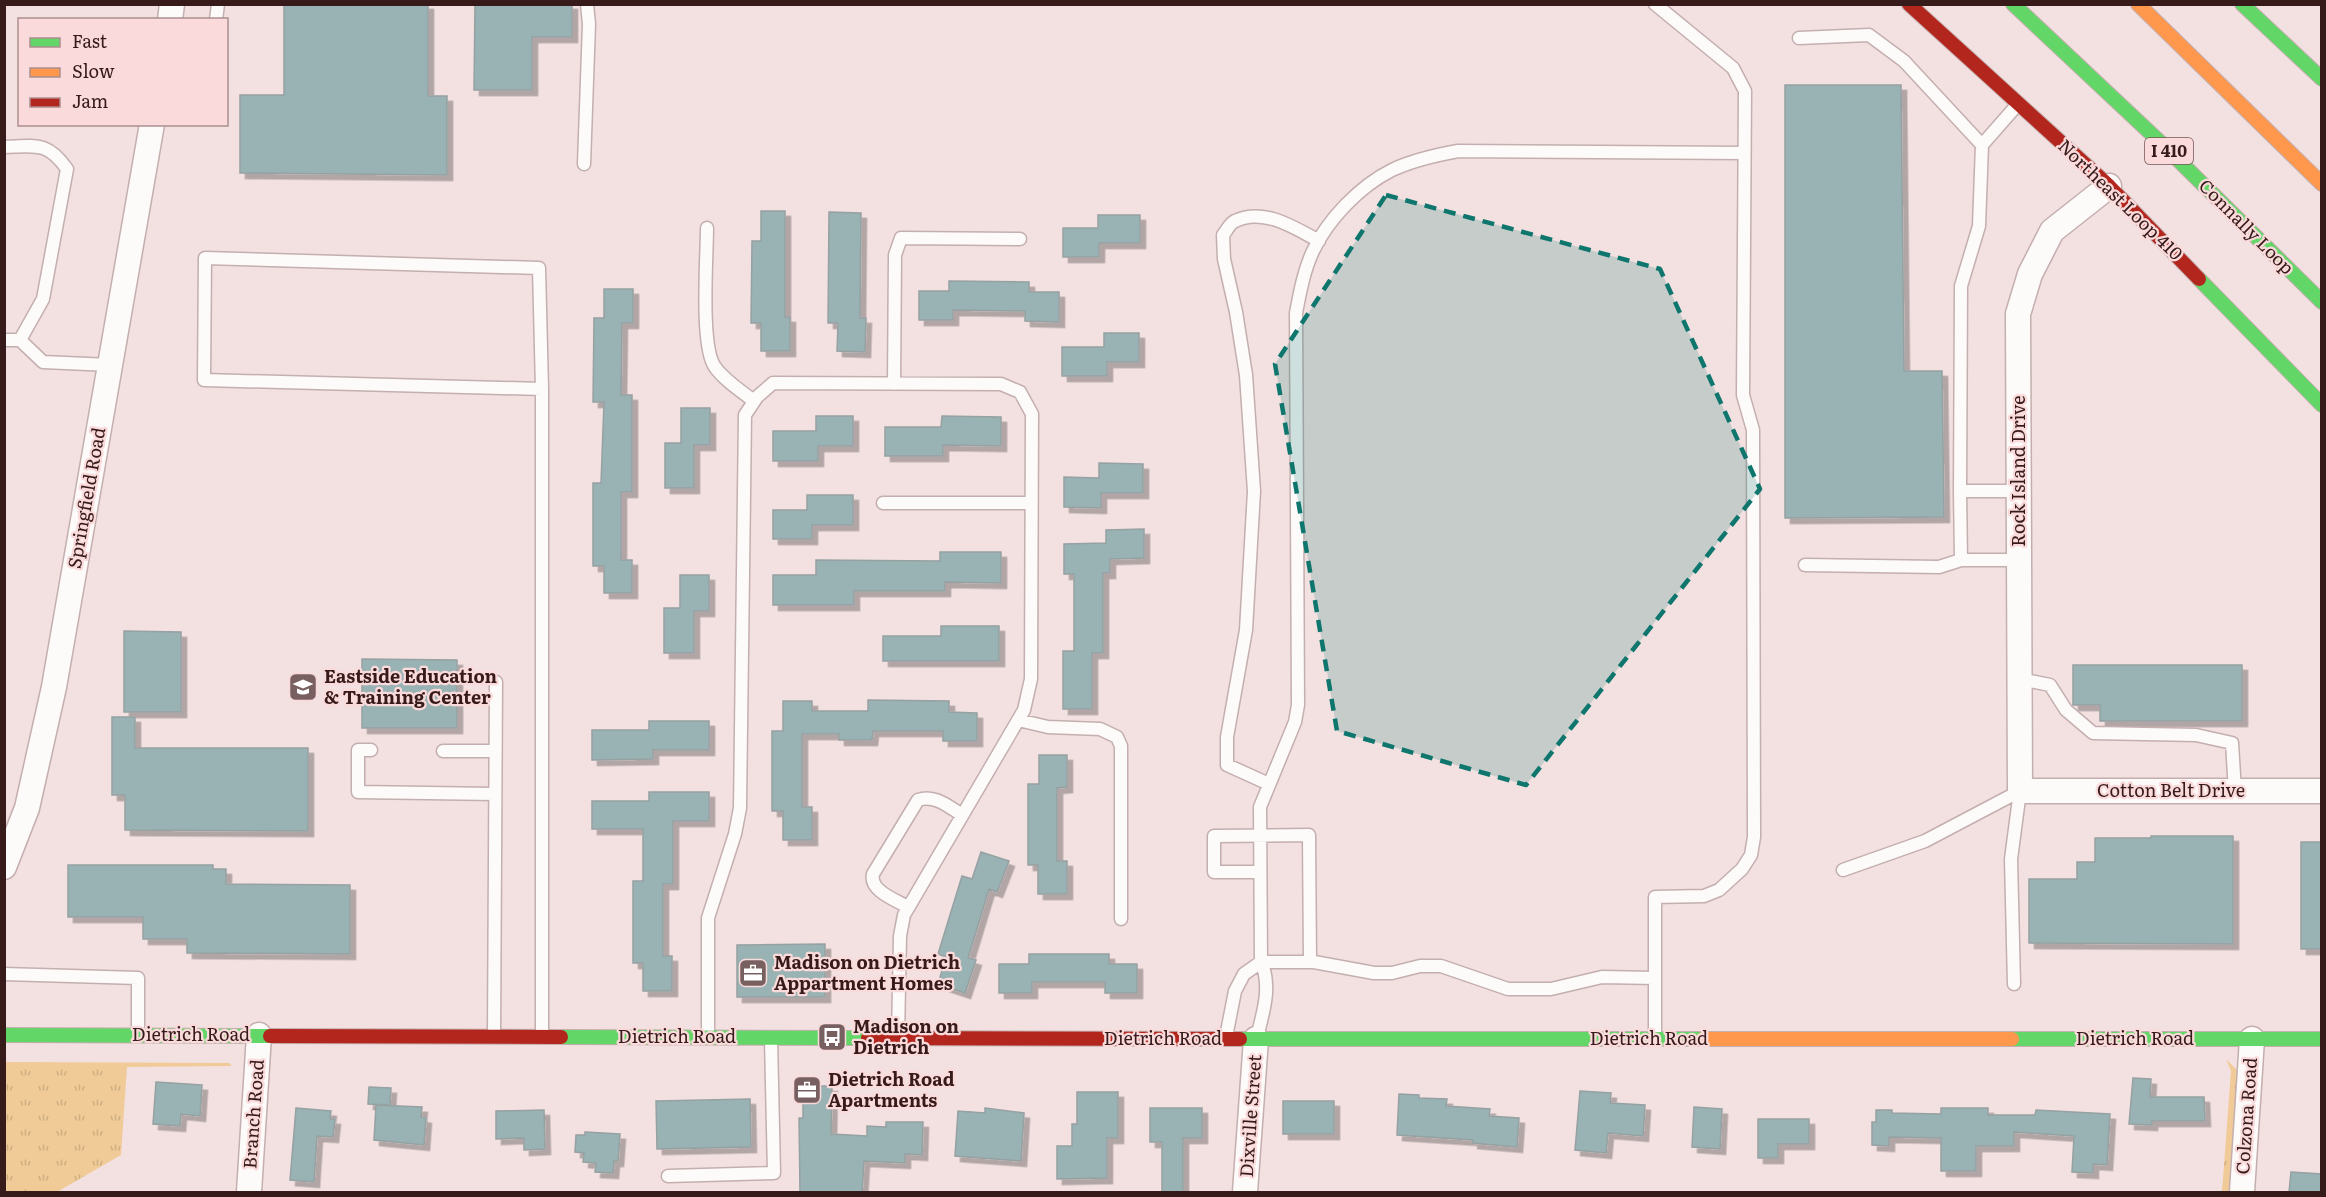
<svg xmlns="http://www.w3.org/2000/svg" width="2326" height="1197" viewBox="0 0 2326 1197" font-family="Literata,serif">
  <defs>
    <pattern id="grass-tufts" width="24" height="20" patternUnits="userSpaceOnUse" patternTransform="scale(1.5)"><rect width="24" height="20" fill="#f1cb97"/><path d="M3 7l-1-3M5 7V3M7 7l1-3M15 17l-1-3M17 17v-4M19 17l1-3" fill="none" stroke="#cfae82"/></pattern>
    <filter id="shadow"><feDropShadow dx="5.5" dy="5.5" stdDeviation="0" flood-color="#0004"/></filter>
  </defs>
  <rect width="100%" height="100%" fill="#f3e1e1"/>
  <path fill="url(#grass-tufts)" d="M2226,1059L2238,1071L2231,1192H2222L2231,1071Z
    M5,1062L229,1063L232,1066L127,1067L121,1155L57,1192H5Z"/>
  <path fill="#99b2b3" stroke="#96a1a2" stroke-width="1.5" filter="url(#shadow)" d="M284,4H428V96H447V175L240,173V95H284Z
    M475,4H572V37H532V90H474Z
    M1785,85H1901L1904,371H1942L1944,517L1785,518Z
    M761,211H785V317H790V351H761V323H751L752,241H761Z
    M829,212L861,213L860,318H866L865,352L837,351L838,323H828Z
    M1098,215H1140V243H1099V257H1063V228H1098Z
    M949,281L1029,282V292H1059V322L1025,321V311L953,310V320H919V291H949Z
    M604,289H633V323H622L621,395H632V492H621V560H632V593H604V566H593V483H601L604,402H593L594,318H604Z
    M1104,333H1139V362H1107V376H1062V347H1104Z
    M681,408H710V445H694V488H665V443H681Z
    M816,416H853V446H818V461H773V431H816Z
    M942,416L1001,417V446L943,445V456H885V427H941Z
    M1099,463L1143,464V493H1101V508L1064,507V477L1099,478Z
    M807,495H853V525H812V539H773V510H807Z
    M1144,529V558L1110,559V573H1103V653H1092V709H1063V651H1074V574H1064V544L1106,543V530Z
    M940,552H1001V583L945,582V591H854V605H773V575H816V560L940,561Z
    M680,575H709V611H694V653H664V608H680Z
    M941,626H999V661H883V636H941Z
    M124,631L181,632V712H124Z
    M362,659L457,660V728H362Z
    M2073,665H2242V721H2100V705H2073Z
    M868,700L949,701V712L977,713V741H943V731H873L872,740H839V734H802V807H812V840H783V811H772V731H783V701H812V711H868Z
    M112,717H135V748H308V831L125,830V795H112Z
    M649,721H709V750H653V759L592,760V730H649Z
    M1039,755H1067V787L1057,788V861H1067V894H1038V865H1028V784H1039Z
    M649,792H709V821H673V884H663V956H672V991H643V963H633V881H643V829H592V801H649Z
    M2151,836H2233V944L2029,943V879H2077V862H2095V838H2151Z
    M2301,842H2322V949H2301Z
    M981,852L1009,861L997,892L989,889L968,958L976,960L965,993L938,984L946,957L938,954L962,876L972,879Z
    M68,865H213V869H226V884L350,885V954L187,953V939H143V917H68Z
    M825,944V997H737V945Z
    M1029,954H1109V964H1137V993H1105V982H1032V993H999V964H1029Z
    M2133,1078L2151,1079L2150,1097H2204L2205,1121H2152V1125L2129,1124Z
    M156,1082L202,1085L200,1116L181,1114L180,1126L153,1124Z
    M803,1086H832L831,1134L867,1136V1126L886,1127V1122H923L922,1155L905,1154V1163L864,1161L862,1192H800L799,1118H803Z
    M369,1087L391,1088L390,1105L368,1104Z
    M1580,1091L1611,1093L1610,1103L1645,1105L1643,1136L1608,1133L1606,1153L1575,1150Z
    M1077,1092H1118V1138H1107V1178L1057,1179V1146H1072V1124H1077Z
    M1399,1094L1419,1095V1098L1447,1099L1446,1106L1490,1109L1489,1116L1519,1118L1517,1147L1472,1143L1473,1140L1397,1135Z
    M750,1099L751,1147L657,1149L656,1101Z
    M1283,1101H1334V1134H1283Z
    M376,1105L422,1107L421,1117L426,1118L424,1145L374,1140Z
    M1694,1107L1722,1109L1720,1149L1692,1147Z
    M296,1108L331,1111L330,1119H335L333,1137L317,1136L314,1182L290,1180Z
    M985,1108L1024,1113L1021,1161L955,1156L958,1111L985,1113Z
    M1150,1108H1202V1138H1183V1192H1162V1142H1150Z
    M1941,1108H1988V1115H2035L2036,1110L2110,1114L2107,1165L2093,1164V1173L2072,1172L2074,1136L2014,1132V1146H1976V1171H1941V1138L1889,1137V1146L1872,1145V1122H1876V1110H1892V1113L1941,1114Z
    M544,1110L545,1149L524,1150V1138L496,1139V1111Z
    M1758,1119H1809V1144H1778V1158H1758Z
    M585,1132L620,1134L618,1161H614L613,1173L595,1172L596,1163L583,1162L584,1153L575,1152L576,1135H585Z
    M2291,1172L2322,1174V1192H2289Z"/>
  <g fill="none" stroke-linecap="round" stroke-linejoin="round">
    <g stroke="#c4aeae" stroke-width="15">
      <path id="lane" d="M1655,4L1733,68L1745,91L1743,395L1753,430L1754,837L1751,855L1742,869L1719,890L1704,896L1655,897V1038
        M216,20L218,4
        M1799,38L1869,35L1904,61L1982,145
        M2018,104L1982,145L1979,226L1961,286L1960,491H2019
        M4,147C36,146 47,141 67,169L43,299L20,340
        M584,164L589,24L587,4
        M707,228C707,257 700,347 715,367C724,380 741,391 754,401
        M4,340H20L43,362L110,365
        M894,384L895,255L901,238L1020,239
        M542,389L539,268L205,258L204,380L542,389V1035
        M1960,491L1961,560H2019
        M883,503H1031
        M1805,565L1939,567L1961,560
        M2020,679L2050,685L2066,710L2093,733L2196,735L2232,743L2235,791
        M1018,720L1048,727L1100,729L1117,737L1121,746V919
        M371,750H358V792L495,794
        M443,751H495
        M1269,784L1227,765V737L1246,630L1254,491L1246,375L1236,312L1224,259L1223,235C1227,230 1230,223 1235,221C1264,207 1295,228 1319,241
        M1843,870L1925,841L2020,791
        M1260,872H1214V836L1309,835L1310,962
        M908,907C896,900 869,891 873,874L918,800C935,794 949,807 962,815
        M4,974L138,978V1035
        M2014,984L2011,859L2020,791
        M494,1035L496,682
        M708,1037V918L735,834L740,808L745,415L757,397L773,383L1001,384L1020,392L1032,414L1031,679L1024,710L904,915L900,936L898,1037
        M1226,1037L1235,991L1244,974L1261,962H1314L1374,973H1392L1420,966H1441L1508,989H1551L1602,977L1655,978
        M1257,1037C1263,1013 1272,986 1261,962L1260,807L1295,722L1298,705L1296,313C1300,292 1304,270 1313,251C1328,219 1360,186 1392,170C1413,160 1436,155 1458,151L1744,153
        M668,1176L774,1173L771,1039"/>
    </g>
    <g stroke="#c4aeae" stroke-width="27">
      <path id="street" d="M170,20L172,4
        M2109,186L2052,231L2030,274L2018,314L2020,791H2322
        M4,867L27,808L54,687L152,124
        M249,1192L259,1035
        M1245,1192L1256,1039
        M2242,1192L2252,1039"/>
    </g>
    <g stroke="#c4aeae" stroke-width="16">
      <path id="fast" d="M2013,4L2160,142L2322,302
        M2242,4L2322,79
        M2199,279L2322,405
        M4,1035L270,1036
        M561,1037L868,1038
        M1240,1039H1703
        M2012,1039H2322"/>
    </g>
    <g stroke="#c4aeae" stroke-width="16">
      <path id="slow" d="M2138,4L2322,184
        M1703,1039H2012"/>
    </g>
    <g stroke="#c4aeae" stroke-width="16">
      <path id="jam" d="M1909,4L2109,186L2199,279
        M270,1036L561,1037
        M868,1038L1240,1039"/>
    </g>
    <use href="#lane" stroke="#fdfafa" stroke-width="12"/>
    <use href="#street" stroke="#fdfafa" stroke-width="24"/>
    <use href="#fast" stroke="#63d668" stroke-width="14"/>
    <use href="#slow" stroke="#ff974d" stroke-width="14"/>
    <use href="#jam" stroke="#b3261e" stroke-width="14"/>
  </g>
  <path fill="#0f766e" fill-opacity="0.2" stroke="#0f766e" stroke-width="4.5" stroke-dasharray="12 8" stroke-linejoin="round" d="M1386,195L1660,269L1760,489L1526,785L1337,731L1275,364Z"/>
  <defs>
    <g id="university-square" transform="scale(1.5)"><rect x="-9" y="-9" width="18" height="18" rx="4" fill="#796060" stroke="#fadada"/><path d="M0-5L7-2L0 1L-7-2ZM-4 1L0 2.5L4 1V4Q0 6-4 4Z" fill="#fff"/></g>
    <g id="office-square" transform="scale(1.5)"><rect x="-9" y="-9" width="18" height="18" rx="4" fill="#796060" stroke="#fadada"/><path d="M-6-3h4V-5.5h4V-3h4V5H-6ZM-1-4.5V-3h2v-1.5ZM-6 0V1H6V0Z" fill="#fff"/></g>
    <g id="bus-square" transform="scale(1.5)"><rect x="-9" y="-9" width="18" height="18" rx="4" fill="#796060" stroke="#fadada"/><path d="M-5-6H5V4H4V6H2V4H-2V6H-4V4H-5ZM-3.5-4V0h7V-4ZM-3.5 1.2v1.5H-2V1.2ZM2 1.2v1.5H3.5V1.2Z" fill="#fff"/></g>
  </defs>
  <g fill-rule="evenodd">
    <use href="#university-square" x="303" y="687"/>
    <use href="#office-square" x="753" y="973"/>
    <use href="#bus-square" x="832" y="1037"/>
    <use href="#office-square" x="807" y="1090"/>
  </g>
  <g text-anchor="middle" stroke-width="4.5" stroke-linejoin="round" paint-order="stroke">
    <rect fill="#fadada" stroke="#725454" stroke-width="1.5" x="2145" y="138" width="48" height="26" rx="4.5"/>
    <g font-size="16" font-weight="bold" fill="#371b1b">
      <text x="2169" y="157">I 410</text>
    </g>
    <g font-size="18" fill="#371b1b" stroke="#fadada">
      <text transform="translate(2120 200) rotate(44)" y="6">Northeast Loop 410</text>
      <text transform="translate(2246 227) rotate(45)" y="6">Connally Loop</text>
      <text transform="translate(2019 471) rotate(-90)" y="6">Rock Island Drive</text>
      <text transform="translate(87 498) rotate(-80)" y="6">Springfield Road</text>
      <text x="2171" y="797">Cotton Belt Drive</text>
      <text x="191" y="1041">Dietrich Road</text>
      <text x="677" y="1043">Dietrich Road</text>
      <text x="1163" y="1045">Dietrich Road</text>
      <text x="1649" y="1045">Dietrich Road</text>
      <text x="2135" y="1045">Dietrich Road</text>
      <text transform="translate(254 1114) rotate(-86)" y="6">Branch Road</text>
      <text transform="translate(1251 1116) rotate(-86)" y="6">Dixville Street</text>
      <text transform="translate(2247 1116) rotate(-86)" y="6">Colzona Road</text>
    </g>
    <g font-size="18" font-weight="bold" fill="#371b1b" stroke="#fadada" text-anchor="start">
      <text x="324" y="683">Eastside Education<tspan x="324" dy="21">&amp; Training Center</tspan></text>
      <text x="774" y="969">Madison on Dietrich<tspan x="774" dy="21">Appartment Homes</tspan></text>
      <text x="853" y="1033">Madison on<tspan x="853" dy="21">Dietrich</tspan></text>
      <text x="828" y="1086">Dietrich Road<tspan x="828" dy="21">Apartments</tspan></text>
    </g>
  </g>
  <rect width="2326" height="1197" fill="none" stroke="#371b1b" stroke-width="12"/>
  <rect x="18" y="18" width="210" height="108" fill="#fadada" stroke="#ac8e8e" stroke-width="1.5"/>
  <rect x="30" y="38" width="30" height="9" fill="#63d668" stroke="#ac8e8e" stroke-width="1.5"/>
  <text x="72" y="48" font-size="18" fill="#371b1b">Fast</text>
  <rect x="30" y="68" width="30" height="9" fill="#ff974d" stroke="#ac8e8e" stroke-width="1.5"/>
  <text x="72" y="78" font-size="18" fill="#371b1b">Slow</text>
  <rect x="30" y="98" width="30" height="9" fill="#b3261e" stroke="#ac8e8e" stroke-width="1.5"/>
  <text x="72" y="108" font-size="18" fill="#371b1b">Jam</text>
</svg>
